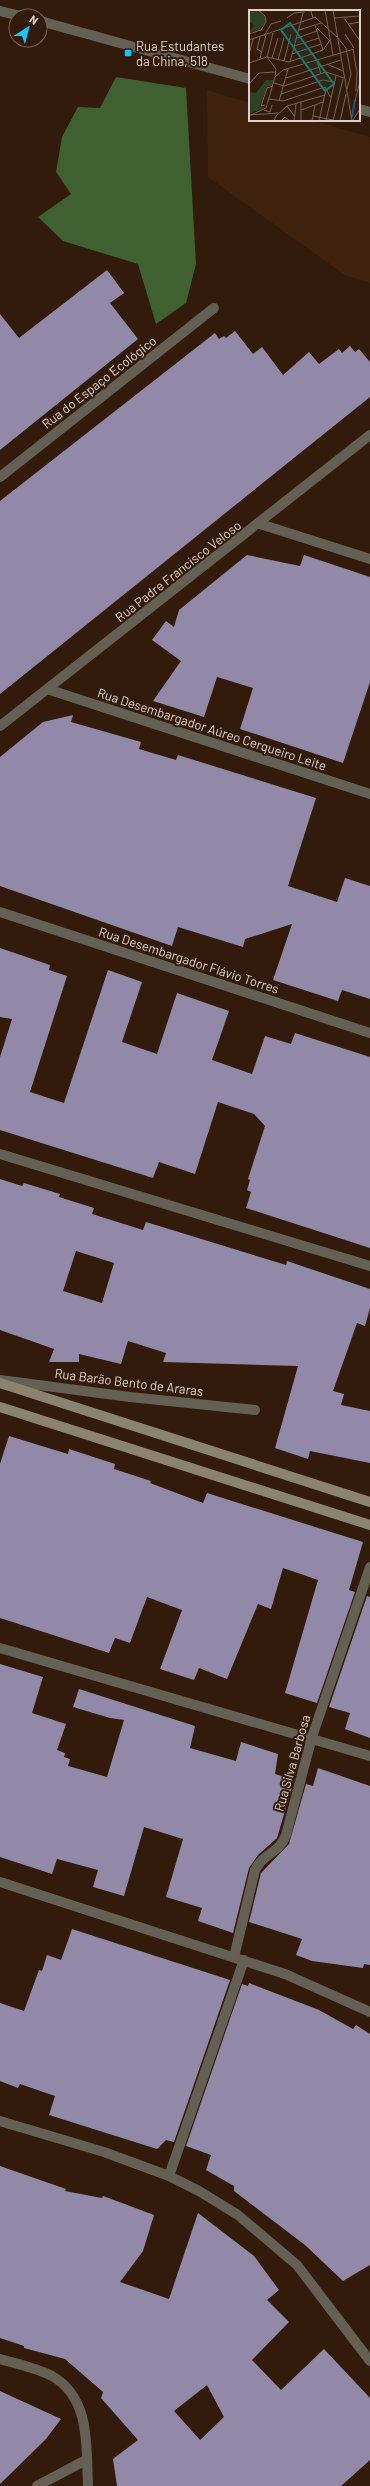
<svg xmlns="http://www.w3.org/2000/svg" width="370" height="2486" viewBox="0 0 370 2486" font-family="Barlow,sans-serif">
  <rect width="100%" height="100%" fill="#321b0b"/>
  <path fill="#3f220d" d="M207,90L250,103V120H310L370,137V283L345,275L208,177Z"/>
  <path fill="#3f6131" d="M116,77L186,88L196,264L186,303L156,324L138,264L63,241L38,217L71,194L56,172L62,137L78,107L100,108Z"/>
  <path fill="#9189a7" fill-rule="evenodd" d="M107,270L124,293L110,303L138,339L0,450V314L19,338Z
    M235,331L253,354L262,347L283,375L309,352L319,364L339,349L342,353L350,346L355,352L359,349L370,362V397L0,694V501L215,333L219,339L224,336L226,338Z
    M247,555L300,566L304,555L370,577V682L343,763L240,729L253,688L217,677L204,717L153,701L181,661L152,640L166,621L174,627L179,610Z
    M73,715L71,722L141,742L139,749L176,760L178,755L316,798L288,886L337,902L345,878L370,886V999L342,990L338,1001L273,980L292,924L245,939L243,947L178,927L172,946L0,886V757L43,722Z
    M0,948L50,965L49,970L67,976L30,1092L64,1103L108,970L142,982L122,1042L157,1054L177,993L229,1011L212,1060L252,1074L265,1036L291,1044L295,1033L370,1057V1248L246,1208L251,1192L247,1190L250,1180L248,1179L265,1126L254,1114L218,1102L195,1174L159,1162L153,1178L0,1130V1057L12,1019L0,1017Z
    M0,1179L22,1186L24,1183L60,1194L59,1197L94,1208L92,1214L143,1230L146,1222L286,1265L287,1261L370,1289V1308L365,1326L357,1323L333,1391L344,1394L341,1405L370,1411V1463L310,1451L308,1459L275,1448L298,1366L163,1362L166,1353L128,1341L121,1364L79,1354V1362H49L54,1349L0,1330ZM76,1251L114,1263L102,1303L63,1291Z
    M9,1436L68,1454L69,1449L115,1464L114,1469L151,1481L150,1483L203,1503L207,1493L363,1542L349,1590L355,1592L317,1703L285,1693L318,1580L283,1568L271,1609L258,1604L227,1679L199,1668L194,1680L160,1669L182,1610L147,1597L130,1643L115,1638L109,1653L0,1618V1464Z
    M367,1596L370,1597V1738L345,1729L350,1713L329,1707Z
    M0,1664L43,1677L32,1713L66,1724L57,1750L65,1753L64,1757L70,1759L68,1766L107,1777L124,1720L110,1718L73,1707L79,1689L195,1726L190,1748L236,1761L241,1742L278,1754L275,1774L294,1780L277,1838L258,1855L249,1868L233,1933L198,1921L202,1908L166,1897L183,1839L144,1827L124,1896L93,1887L98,1870L57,1859L52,1874L0,1857Z
    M318,1768L370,1786V1965L364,1964L363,1968L312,1961L296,1955L302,1939L249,1922L261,1873L289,1844L306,1784L313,1786Z
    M72,1929L230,1980L174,2142L166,2140L157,2149L49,2115L55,2096L20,2084L18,2088L0,2081V2003L24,2011L39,1970L42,1971L47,1955L61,1960Z
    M249,1983L319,2010L353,2029L356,2025L370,2034V2265L343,2281L305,2245L234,2191V2186L206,2170L211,2155L186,2146L242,1984L248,1986Z
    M0,2166L66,2189L65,2191L102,2198L103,2196L154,2215L143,2251L120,2282L169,2299L198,2213L254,2256L279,2290L267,2300L289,2322L252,2360L281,2390L324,2349L370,2398V2460L341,2486H117L113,2459L138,2440L101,2398L103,2392L65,2359L24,2348V2346L0,2338ZM207,2385L224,2417L200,2440L174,2411Z
    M0,2391L61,2419L46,2439L0,2484Z"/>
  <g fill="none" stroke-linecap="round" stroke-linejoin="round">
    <path stroke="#646053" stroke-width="10" d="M0,11L21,16
      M40,21L250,79
      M359,109L370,112
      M0,477L214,308
      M260,524L370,559
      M47,689L370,794
      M0,726L370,435
      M0,912L370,1033
      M0,1154L370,1266
      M0,1380L130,1397L255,1410
      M0,1648L370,1756
      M0,1882L285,1974L370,2012
      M234,1957L255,1870C264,1852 279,1854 286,1835L312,1737L370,1567
      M0,2121L104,2152L169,2176L199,2191L238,2215L297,2265L370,2361
      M169,2176L244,1960
      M0,2359C17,2364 37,2368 52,2376C91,2398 86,2447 88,2486
      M37,2486L86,2460"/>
    <path stroke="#8b836f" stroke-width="10" d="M0,1383L370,1502
      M0,1407L370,1525"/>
  </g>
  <rect fill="#0dcafa" stroke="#321b0b" stroke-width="1.5" x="124" y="49" width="8" height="8" rx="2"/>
  <g text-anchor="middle" stroke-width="4" stroke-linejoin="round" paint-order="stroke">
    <g font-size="13" fill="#e0d0c7" stroke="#321b0b" text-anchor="start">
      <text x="136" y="51">Rua Estudantes<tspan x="136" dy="15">da China, 518</tspan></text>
    </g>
    <g font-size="13" fill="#e0d0c7" stroke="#321b0b">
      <text transform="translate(99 382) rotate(-38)" y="5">Rua do Espaço Ecológico</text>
      <text transform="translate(178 571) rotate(-38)" y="5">Rua Padre Francisco Veloso</text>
      <text transform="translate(212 729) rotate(18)" y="5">Rua Desembargador Aúreo Cerqueiro Leite</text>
      <text transform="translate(189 960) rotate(18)" y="5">Rua Desembargador Flávio Torres</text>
      <text transform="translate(129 1382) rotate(7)" y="5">Rua Barão Bento de Araras</text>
      <text transform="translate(292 1763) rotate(-74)" y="5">Rua Silva Barbosa</text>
    </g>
  </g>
  <g transform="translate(249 10)">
    <rect width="111" height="111" fill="#321b0b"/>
    <path d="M0,0H7L15,6L17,12L11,19L0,23L5,15L0,11ZM17,70H25L23,76H19L14,87L11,96L15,99L0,103V82L7,83Z" fill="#2d4224"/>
    <path fill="none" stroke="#235078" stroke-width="2" d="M103,107L106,90"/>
    <path fill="none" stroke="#786356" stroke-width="1" d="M58,0L62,1L64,8L66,7L88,27M76,0L84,45M84,0L103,111M38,8L45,3L56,2M85,8L111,6M95,8L111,31M99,14L111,12M66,15L74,40M68,18L81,31M50,20L72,13M0,24L12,20L17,12L16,6L9,0M96,24L105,38M15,26L22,14L32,11M11,27L8,39L13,42M48,28L68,21M89,28L97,38L102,64L98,79M0,30L64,8M45,36L70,28M104,39L108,63L107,81M74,40L81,30M1,41L4,29M43,44L72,34M11,48L17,25M23,48L29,28M29,50L35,28M35,51L42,24M68,51L72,64M41,52L54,3M0,53L18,47L40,52L74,40M78,54L94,61M26,67L34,60L105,39M37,68L92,50M25,73L35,76L77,62L95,68M0,74L10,63L27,62M32,84L74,70L85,72M20,89L34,91L76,77L82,88M30,91L39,59M106,91L111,71M16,95L12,96L18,78L24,76M38,96L46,107M15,100L21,102L23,95M52,100L74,92M0,105L29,103M2,105L17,98L26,67L27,59L18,47L24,23M64,106L84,110M104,110L111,99M25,111L27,106L38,96L76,85M32,111L36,107L41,111M45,111L47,94M52,111V92M63,111L66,95M70,111L77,79M77,111L87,66M84,111L94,69M91,111L97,84"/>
    <path fill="#197a72" fill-opacity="0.15" stroke="#197a72" stroke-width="2" d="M41,13L85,74L76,81L32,20Z"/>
    <rect width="111" height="111" fill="none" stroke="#e0d0c7" stroke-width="2"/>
  </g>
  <g transform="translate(28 28) rotate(36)"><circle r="19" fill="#321b0b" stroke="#786356"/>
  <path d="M0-3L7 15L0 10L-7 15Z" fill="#0dcafa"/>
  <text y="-6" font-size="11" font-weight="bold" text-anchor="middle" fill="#e0d0c7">N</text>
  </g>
</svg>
